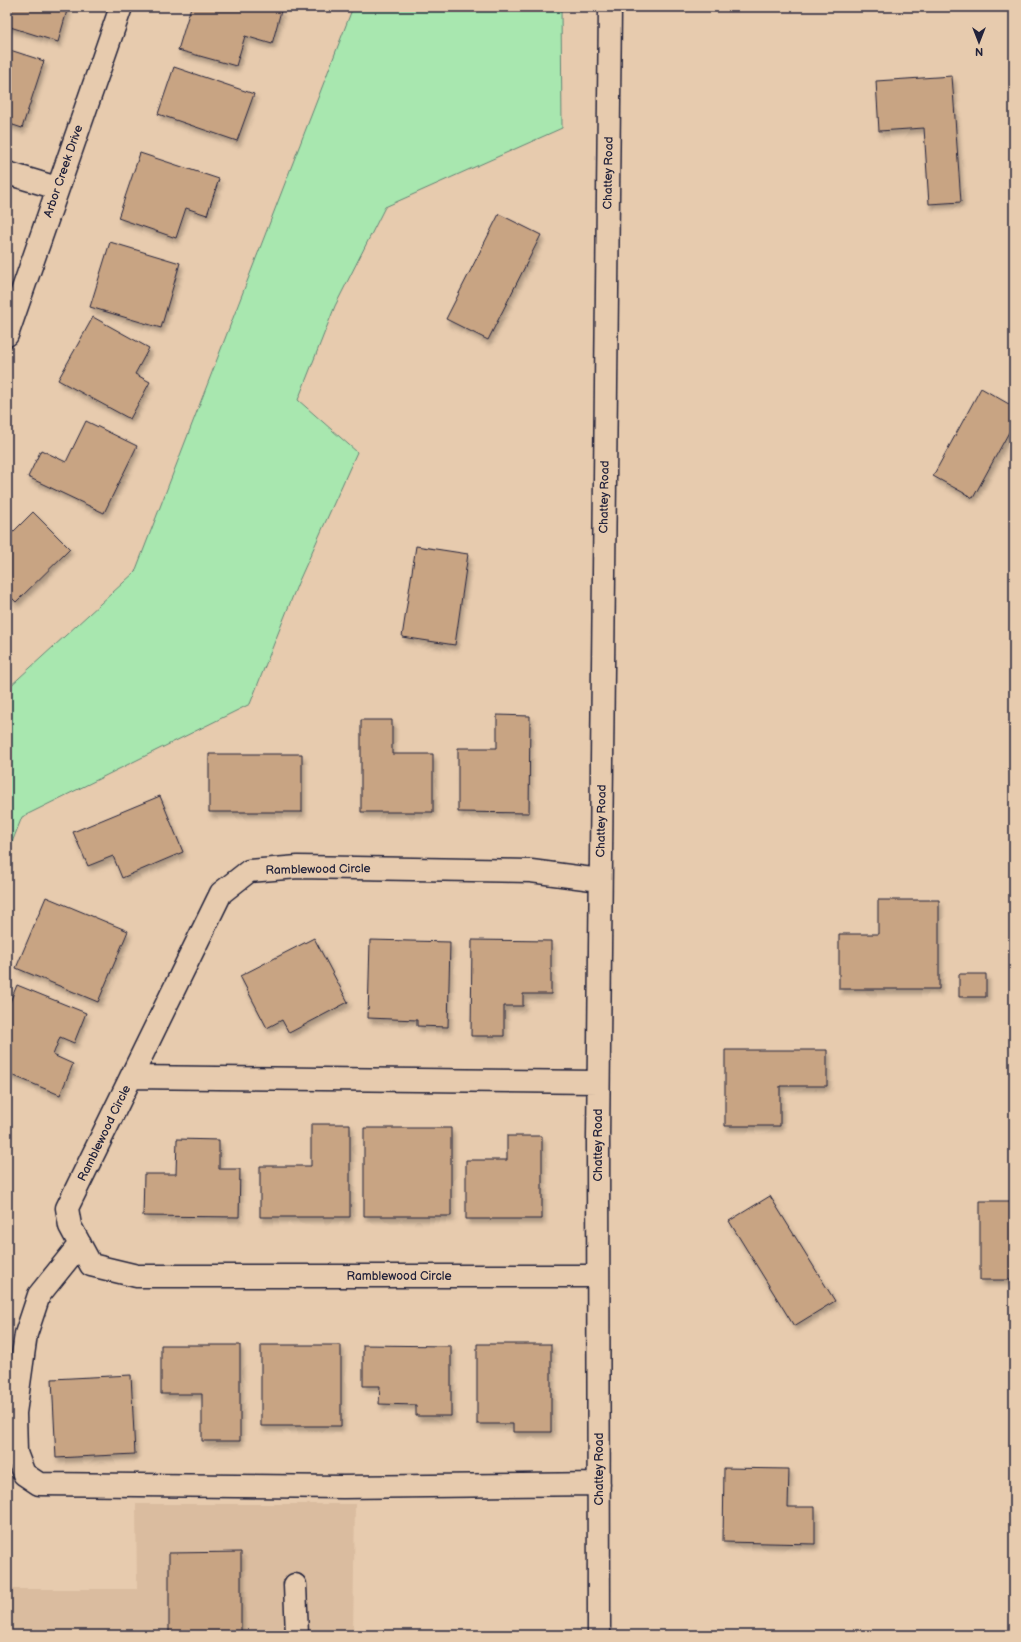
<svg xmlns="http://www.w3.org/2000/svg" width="1021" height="1642" viewBox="0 0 1021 1642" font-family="'Balsamiq Sans',sans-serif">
  <defs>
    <filter id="shadow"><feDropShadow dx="2.5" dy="4.5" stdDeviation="2" flood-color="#0004"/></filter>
  </defs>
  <rect width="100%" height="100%" fill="#e7cbae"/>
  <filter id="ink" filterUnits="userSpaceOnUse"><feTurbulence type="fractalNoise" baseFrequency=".025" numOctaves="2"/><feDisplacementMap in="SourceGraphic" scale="8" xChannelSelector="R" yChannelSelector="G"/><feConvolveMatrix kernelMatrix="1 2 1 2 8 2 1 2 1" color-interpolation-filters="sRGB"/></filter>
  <g filter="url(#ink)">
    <path fill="#dabc9f" d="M136,1504H355L353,1635H7V1589H137Z"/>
    <path fill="#a8e7af" stroke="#658475" d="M353,7H561L562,128L385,207L335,306L298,400L357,452L298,583L250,704L22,817L7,855V689L135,572Z"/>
    <path fill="#c8a483" stroke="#22223b" filter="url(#shadow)" d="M7,7H68L58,42L7,26Z
      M191,7H270L281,11L272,44L245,36L236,66L178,50Z
      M7,49L44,61L22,128L7,123Z
      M174,67L254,94L237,141L158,114Z
      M952,76L961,202L929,204L924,128L879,131L876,81Z
      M140,153L219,179L207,215L186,208L176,238L118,218Z
      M499,214L541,235L488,340L446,319Z
      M110,242L180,263L161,328L90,307Z
      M93,317L149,348L135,374L150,382L130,419L58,380Z
      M981,388L1014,407V423L973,498L933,476Z
      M86,421L137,446L104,513L28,477L41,450L66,462Z
      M33,512L70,549L16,602L7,593V538Z
      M416,546L468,554L455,645L402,637Z
      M497,715L530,716L529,813L458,812V748H497Z
      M361,720H392V754H433V812H361Z
      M209,754H302V812H209Z
      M160,796L183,852L122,878L113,856L88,866L73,832Z
      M46,897L128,931L98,1002L16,968Z
      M878,900H939V989H839V934H878Z
      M314,938L348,1002L289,1033L282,1020L267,1028L240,976Z
      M370,940L450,942L448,1027L417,1026V1020L368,1018Z
      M472,940L551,941V994H523V1006H504V1036H471Z
      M959,974H986V997H959Z
      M17,985L86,1013L74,1043L60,1037L53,1055L73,1064L60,1095L7,1073V1009Z
      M725,1050H827V1086H780V1126H725Z
      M311,1124H350V1217H260V1166H311Z
      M364,1128H451V1216H364Z
      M507,1136H542V1219H466V1160H507Z
      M177,1139L219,1140V1169H240L239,1217L143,1216L144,1174H176Z
      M770,1196L835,1301L794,1326L729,1221Z
      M980,1201H1014V1280H980Z
      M477,1344H551V1432H513V1424H477Z
      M161,1345H240V1441H202V1394H161Z
      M261,1345H341V1426H261Z
      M363,1345L451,1346V1416H416V1405L379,1404L380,1386H363Z
      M131,1375L135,1454L56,1458L52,1379Z
      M724,1468L789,1469L788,1507H815V1544L723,1542Z
      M241,1552V1635H169V1553Z"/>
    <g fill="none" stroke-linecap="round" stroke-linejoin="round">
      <g stroke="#22223b" stroke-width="25">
        <path id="minor" d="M7,173L57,188
          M7,335L121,7
          M131,1077L598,1082
          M80,1244L39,1295L26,1334L15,1413L16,1453L24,1474L39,1484L343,1487L599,1484
          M597,1276H137L91,1265L70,1226L67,1208L221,893L249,871L298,867L531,871L600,880
          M295,1585L297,1635
          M599,1635L598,1139L610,7"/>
      </g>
      <use href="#minor" stroke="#e7cbae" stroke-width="22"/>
    </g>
  </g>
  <g text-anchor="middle" stroke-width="3" stroke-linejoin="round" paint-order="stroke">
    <g font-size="12" fill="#22223b" stroke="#e7cbae">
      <text transform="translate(63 171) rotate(-71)" y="4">Arbor Creek Drive</text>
      <text transform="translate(608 173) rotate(-89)" y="4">Chattey Road</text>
      <text transform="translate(604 497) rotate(-89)" y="4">Chattey Road</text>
      <text transform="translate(601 821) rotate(-89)" y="4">Chattey Road</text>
      <text transform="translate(318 869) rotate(-1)" y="4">Ramblewood Circle</text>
      <text transform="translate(104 1133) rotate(-64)" y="4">Ramblewood Circle</text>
      <text transform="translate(598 1145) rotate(-90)" y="4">Chattey Road</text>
      <text x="399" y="1280">Ramblewood Circle</text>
      <text transform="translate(599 1469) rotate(-90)" y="4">Chattey Road</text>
    </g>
  </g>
  <rect width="1021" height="1642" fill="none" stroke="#e7cbae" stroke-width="24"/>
  <rect x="12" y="12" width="997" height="1618" fill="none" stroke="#22223b" stroke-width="1.5" filter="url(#ink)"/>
  <g transform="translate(979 42) rotate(180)" stroke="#e7cbae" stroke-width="3" paint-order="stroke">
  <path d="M0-3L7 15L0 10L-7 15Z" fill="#22223b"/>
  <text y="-6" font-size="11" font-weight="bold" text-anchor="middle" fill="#22223b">N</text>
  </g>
</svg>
